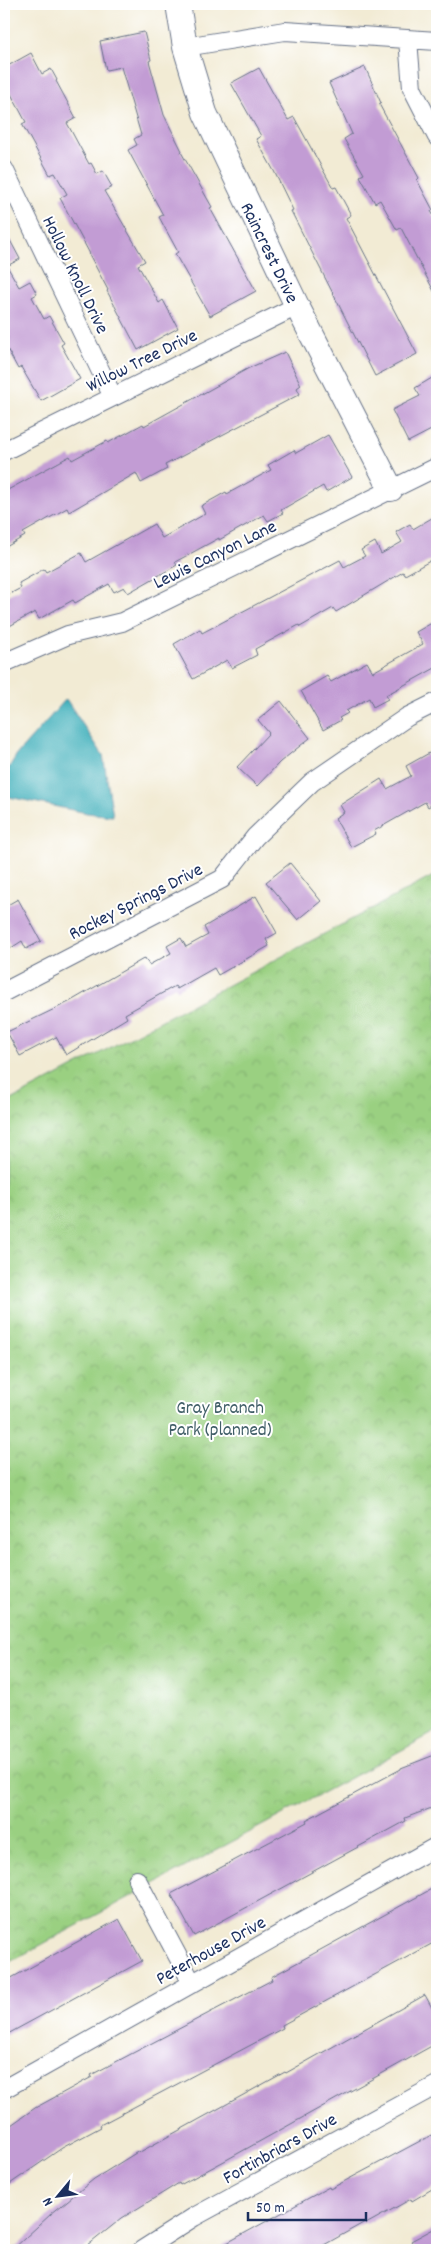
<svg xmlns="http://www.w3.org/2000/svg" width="441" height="2254" viewBox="0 0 441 2254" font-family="Dekko,sans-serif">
  <defs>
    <pattern id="park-crowns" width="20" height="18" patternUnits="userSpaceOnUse" patternTransform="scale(1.25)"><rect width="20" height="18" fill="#9ad081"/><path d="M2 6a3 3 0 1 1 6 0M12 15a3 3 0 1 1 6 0" fill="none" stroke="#84b372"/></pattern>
  </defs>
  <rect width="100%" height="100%" fill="#fff"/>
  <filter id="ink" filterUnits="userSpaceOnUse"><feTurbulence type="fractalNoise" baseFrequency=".02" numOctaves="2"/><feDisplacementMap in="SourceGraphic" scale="10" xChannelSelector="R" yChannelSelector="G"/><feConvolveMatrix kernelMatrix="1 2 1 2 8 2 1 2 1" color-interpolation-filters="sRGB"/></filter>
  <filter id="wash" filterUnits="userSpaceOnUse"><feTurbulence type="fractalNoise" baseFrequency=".0096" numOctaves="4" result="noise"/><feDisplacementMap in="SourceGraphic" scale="20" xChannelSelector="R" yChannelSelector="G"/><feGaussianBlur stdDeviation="1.12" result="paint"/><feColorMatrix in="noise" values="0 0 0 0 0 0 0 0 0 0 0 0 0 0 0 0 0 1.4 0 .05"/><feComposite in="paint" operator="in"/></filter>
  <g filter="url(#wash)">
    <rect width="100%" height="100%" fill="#f2ebd4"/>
    <path fill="url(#park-crowns)" stroke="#5a8070" d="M437,874V1731L4,1965V1104Z"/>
    <path fill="#42b1bc" stroke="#2e708d" d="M66,699L103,755L113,816L87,813L4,796V776L17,754Z"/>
    <g id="blocks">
      <path fill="#c29cd4" d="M144,32L151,60L149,61L164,115L182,151L181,152L212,207L210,208L256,291L210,316L175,254L178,252L159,217L163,215L128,150L137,145L134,139L141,135L121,67L106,70L100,41Z
        M31,53L42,74L51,69L57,80L56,81L76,118L67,123L89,164L91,163L97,174L103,171L112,187L104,191L145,261L138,265L159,303L163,300L178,328L138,350L107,291L108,290L89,254H90L60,198L67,194L55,173L50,175L22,124L26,122L4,81V68Z
        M365,67L381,103L379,104L419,178L417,180L433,210L431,211L437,222V297L401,228L397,230L380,200L375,203L360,176L364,174L344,139L352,134L329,83Z
        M259,68L288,120L294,117L333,188L336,187L351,215L346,218L417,354L375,376L291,211L293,210L274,171L256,139L261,136L231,83Z
        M4,229L20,259L7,266L19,287L30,281L37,294L32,297L44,319L49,316L64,343L61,345L80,379L41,401L21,367L18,369L4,343L8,338L4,330Z
        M285,352L301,385L297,388L300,394L165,465L167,469L141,483L136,473L69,512L67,508L23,533L25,536L4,548V492L70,456L72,460L107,441L108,443L143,424L144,426L249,368Z
        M437,375V427L408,442L392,410L420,396L415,388Z
        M328,435L352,477L326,492L323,486L281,510L283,513L268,521L264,515L219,540V538L175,562L177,565L128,593L124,587L114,592L109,584L75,603L73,600L39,619L35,612L4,629V597L21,588L19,583L44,569L46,572L81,553L86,562L154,524L162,538L205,514L201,506L226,492L227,494L271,470L268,465L294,450L296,453Z
        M437,515V557L405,575L403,572L336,612L333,608L300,627L299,625L255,649L257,655L232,668L227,660L193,679L174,644L200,629L202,633L340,560L344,567L365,556L361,550L375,542L381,554L402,542L396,532L410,524L413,529Z
        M437,620V667L386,695L388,699L373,707L369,698L346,711L348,713L339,718L341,720L323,730L301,691L327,676L331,682L367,662L373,672L423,644L416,632Z
        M281,701L310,738L280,762L257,786L237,767L269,733L258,720Z
        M431,752L437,763V802L428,807L425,802L374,831L376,834L351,847L335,818L344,812L340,805L381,779L387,789L411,776L406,766Z
        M290,863L321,901L298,920L266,882Z
        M256,896L277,933L266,939L269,946L218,975L214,968L177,989L175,986L125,1014L127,1018L66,1055L56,1037L20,1056L7,1032L69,1002L145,958L149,965L171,953L167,946L181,938L186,947L208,935L204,927Z
        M18,899L41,941L26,949L22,941L11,948L4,935V907Z
        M437,1754V1806L405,1818L406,1821L194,1936L171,1894L307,1822L306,1820L401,1769V1768Z
        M437,1886V1941L282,2025L283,2028L100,2125L101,2127L62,2148L4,2188V2130L35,2108L92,2077L91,2075L272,1980L271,1977Z
        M119,1919L142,1961L4,2036V1982Z
        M425,1995L437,2017V2043L228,2159L180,2185L179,2183L122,2218L82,2250H12L51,2214L94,2179L139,2151L140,2152L285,2072L286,2073Z
        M437,2132V2186L412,2201L411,2199L366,2224L365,2222L315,2250H214L329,2187L330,2189Z
        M437,2227V2250H416L411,2241Z"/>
    </g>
  </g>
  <g filter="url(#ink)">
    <use href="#blocks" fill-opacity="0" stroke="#667187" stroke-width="1"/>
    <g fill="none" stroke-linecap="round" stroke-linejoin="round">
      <g stroke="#667187" stroke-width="20">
        <path id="street" d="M408,40L412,88L437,137
          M185,47L285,31L437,41
          M4,169L113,397
          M4,451L297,306
          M4,663L68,635L122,622L437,467
          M4,992L222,879L255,837L312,782L407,717L437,702
          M137,1880L192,1983
          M4,2089L437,1846
          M142,2250L194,2217L437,2085"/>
      </g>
      <g stroke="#667187" stroke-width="26">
        <path id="secondary" d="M178,4L185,47L205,113L297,306L391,489"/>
      </g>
      <use href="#street" stroke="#fff" stroke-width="18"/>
      <use href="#secondary" stroke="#fff" stroke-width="24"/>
    </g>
  </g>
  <g text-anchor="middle" stroke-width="4" stroke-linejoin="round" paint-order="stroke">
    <g font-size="19" fill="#1b2f5e" stroke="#fff">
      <text transform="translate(271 252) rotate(64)" y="7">Raincrest Drive</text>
      <text transform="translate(77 274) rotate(64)" y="7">Hollow Knoll Drive</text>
      <text transform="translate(141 359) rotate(-26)" y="7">Willow Tree Drive</text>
      <text transform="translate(214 553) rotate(-26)" y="7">Lewis Canyon Lane</text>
      <text transform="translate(135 900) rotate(-27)" y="7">Rockey Springs Drive</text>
      <text transform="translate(210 1949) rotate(-29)" y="7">Peterhouse Drive</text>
      <text transform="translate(279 2147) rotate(-29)" y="7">Fortinbriars Drive</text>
    </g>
    <g font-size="19" fill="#415f68" stroke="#fff">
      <text x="220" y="1413">Gray Branch<tspan x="220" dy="22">Park (planned)</tspan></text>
    </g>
  </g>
  <rect width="441" height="2254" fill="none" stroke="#fff" stroke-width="20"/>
  <g transform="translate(58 2196) rotate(241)" stroke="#ffffff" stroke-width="4" paint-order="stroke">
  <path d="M0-4L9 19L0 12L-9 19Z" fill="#1b2f5e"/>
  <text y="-8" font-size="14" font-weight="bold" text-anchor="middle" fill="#1b2f5e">N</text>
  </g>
  <path d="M248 2212v8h118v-8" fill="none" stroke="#1b2f5e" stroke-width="2.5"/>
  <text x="256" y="2212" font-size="15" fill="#1b2f5e" stroke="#ffffff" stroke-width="4" paint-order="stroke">50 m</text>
</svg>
